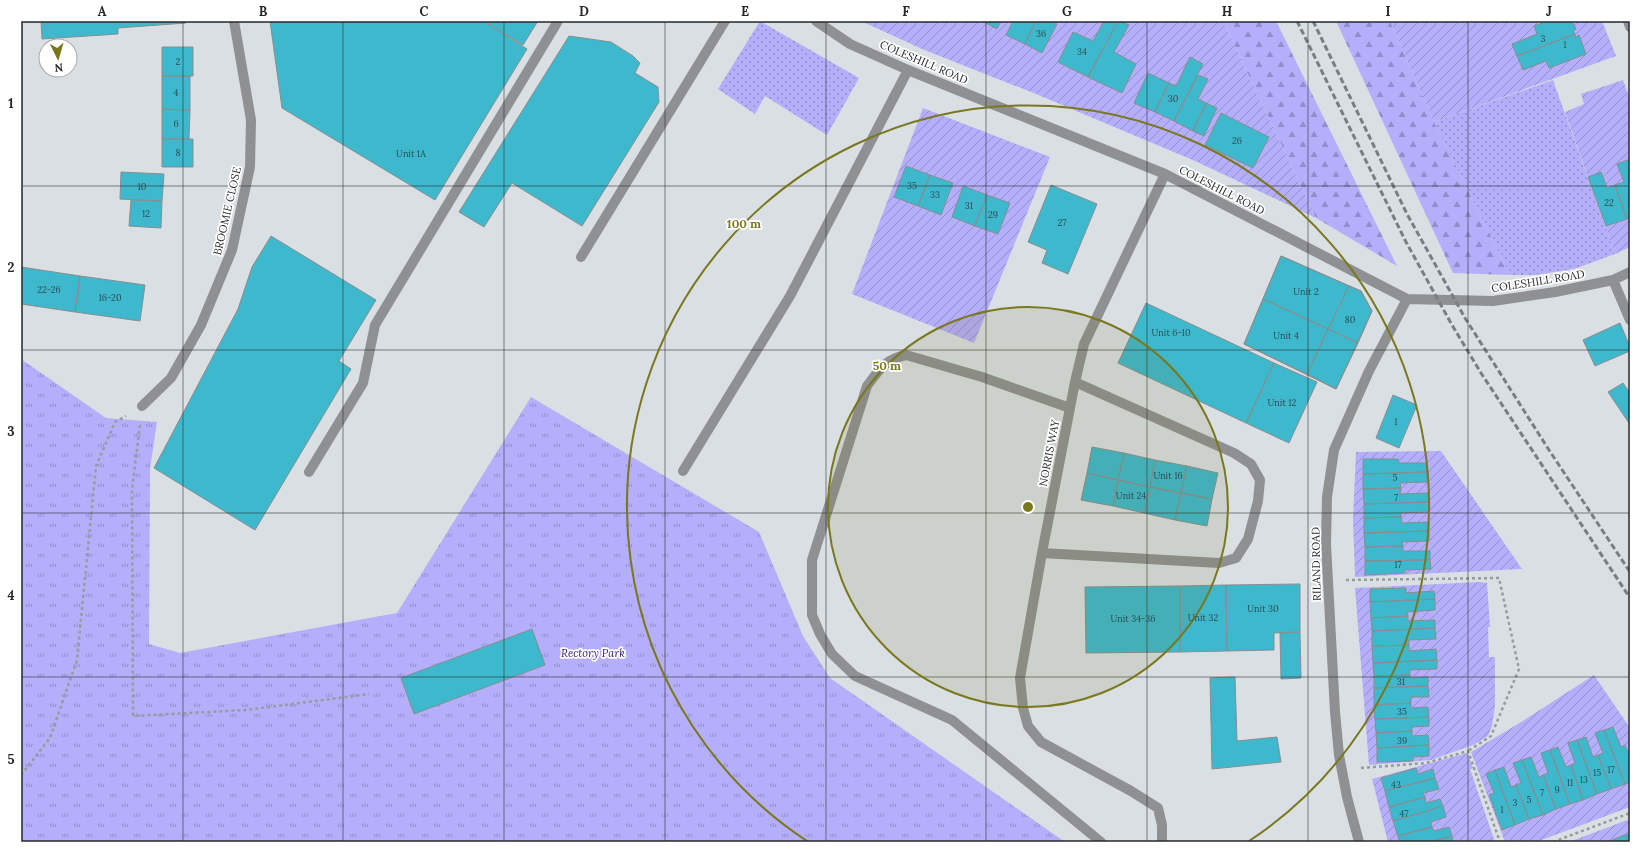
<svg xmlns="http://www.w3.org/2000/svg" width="1651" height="863" viewBox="0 0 1651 863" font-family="Lora,serif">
  <defs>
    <pattern id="grass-dots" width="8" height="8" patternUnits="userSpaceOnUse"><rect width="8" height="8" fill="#b4aefb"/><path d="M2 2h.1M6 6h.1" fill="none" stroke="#928ecb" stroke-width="1.8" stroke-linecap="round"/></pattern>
    <pattern id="forest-firs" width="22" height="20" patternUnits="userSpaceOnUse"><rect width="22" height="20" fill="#b4aefb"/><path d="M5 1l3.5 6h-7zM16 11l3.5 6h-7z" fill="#928ecb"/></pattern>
    <pattern id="park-tufts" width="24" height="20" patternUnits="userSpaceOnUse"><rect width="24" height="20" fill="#b4aefb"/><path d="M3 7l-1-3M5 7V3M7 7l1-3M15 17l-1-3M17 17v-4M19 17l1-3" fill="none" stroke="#928ecb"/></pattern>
    <pattern id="garden-furrows" width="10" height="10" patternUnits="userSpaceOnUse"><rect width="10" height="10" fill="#b4aefb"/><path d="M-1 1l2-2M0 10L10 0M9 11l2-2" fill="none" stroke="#928ecb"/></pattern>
  </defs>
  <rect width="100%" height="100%" fill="#d9dfe3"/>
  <path fill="url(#grass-dots)" d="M760,21L859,78L827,135L765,96L755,114L718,89Z
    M1553,80L1615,254L1574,269L1535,275H1510L1434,122Z"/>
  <path fill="url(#forest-firs)" d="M1223,21H1276L1397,266L1316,218Z
    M1336,21H1390L1434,122L1510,275L1453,273Z"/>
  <path fill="url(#park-tufts)" d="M21,359L106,418L157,422L150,469L149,644L180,653L397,613L531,397L759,532L803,636L830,678L1065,842H21Z"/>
  <path fill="url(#garden-furrows)" d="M861,21H1223L1316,218L1195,161L1036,94L922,49Z
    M1390,21H1602L1616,56L1434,122Z
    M1623,80L1630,99V247L1615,254L1565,112L1584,104L1581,94Z
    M923,108L1050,157L974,343L852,294Z
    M1441,451L1522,569L1355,577L1353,519L1356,452Z
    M1480,582L1487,583L1490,627H1488L1489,657H1495V706L1492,726L1488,736L1473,745L1431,760L1369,765L1355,588Z
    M1594,675L1630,728V807L1536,842H1505L1471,752L1523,721Z
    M1467,753L1473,768L1470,769L1495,842H1453L1452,836L1430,842H1388L1372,779Z
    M1630,819V842H1569Z"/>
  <path fill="#3eb8cc" stroke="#878e8f" d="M41,21H186V23L118,28V34L42,39Z
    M270,21H484L527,49L435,200L282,108Z
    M484,21H538L523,45Z
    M982,21H1001L997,29Z
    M1013,21H1036L1025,44L1006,35Z
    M1036,21H1051L1057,24L1042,53L1025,44Z
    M1104,21H1118L1088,77L1058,62L1073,32L1093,41Z
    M1118,21L1129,25L1114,52L1136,64L1122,93L1088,77Z
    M1548,21H1572L1576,29L1573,31L1575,34L1517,56L1512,44L1537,34L1534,26Z
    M1575,34L1576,37L1579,35L1586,54L1549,68L1546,61L1523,70L1517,56Z
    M569,36L611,42L633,56L640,63L635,73L658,87L659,102L582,226L512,183L484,227L459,212Z
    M162,47H193V76H162Z
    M1190,57L1203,64L1174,121L1155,112L1169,83L1176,86Z
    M1148,73L1169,83L1155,112L1134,103Z
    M1198,75L1208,79L1198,99L1206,103L1193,131L1174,121Z
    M162,76H190V110L162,109Z
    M1206,103L1217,108L1204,136L1193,131Z
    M162,109L190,110L189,139H162Z
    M1221,113L1269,137L1253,168L1205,145Z
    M162,139H193V167H162Z
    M1628,160L1630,166V218L1627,219L1615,185L1624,182L1617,164Z
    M906,166L930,175L918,206L894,197Z
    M121,172L164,174L162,201L120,199Z
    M1601,172L1607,188L1615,185L1627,219L1606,226L1588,177Z
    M930,175L953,183L941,215L918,206Z
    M1051,185L1097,204L1068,274L1042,263L1047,250L1028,242Z
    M963,186L987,195L975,226L952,217Z
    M987,195L1010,203L998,234L975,226Z
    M131,200L162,201L161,228L129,226Z
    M271,236L376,300L339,361L351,369L255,530L154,468L238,309L252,267Z
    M1281,256L1361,291L1372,311L1336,389L1244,344Z
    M1281,256L1349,286L1328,329L1263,299Z
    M21,267L80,276L75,312L21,304Z
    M80,276L145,285L140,321L75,312Z
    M1349,286L1361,291L1372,311L1358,343L1328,329Z
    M1263,299L1328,329L1307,374L1244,344Z
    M1146,303L1274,363L1246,423L1118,363Z
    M1620,323L1630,347V351L1595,366L1583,340Z
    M1328,329L1358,343L1336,389L1307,374Z
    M1274,363L1317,382L1289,443L1246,423Z
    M1623,383L1630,393V422L1629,423L1608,392Z
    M1393,395L1417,405L1399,448L1376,438Z
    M1092,447L1124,453L1118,480L1087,473Z
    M1124,453L1155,460L1150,487L1118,480Z
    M1363,459H1398L1399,463H1426L1427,472L1363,474Z
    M1155,460L1187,466L1181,493L1150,487Z
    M1187,466L1218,473L1212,499L1181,493Z
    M1427,472V482L1400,483L1401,488L1363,489V474Z
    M1087,473L1118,480L1113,506L1081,500Z
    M1118,480L1150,487L1144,513L1113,506Z
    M1150,487L1181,493L1175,520L1144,513Z
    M1401,488L1400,494L1428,493V502L1364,504L1363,489Z
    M1181,493L1212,499L1207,526L1175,520Z
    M1428,502L1429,512L1401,513V517L1364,518V504Z
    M1401,517L1402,523L1429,522V531L1364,533V518Z
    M1429,531V541L1402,542L1403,546L1365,547L1364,533Z
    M1403,546V551H1430V560L1365,561V547Z
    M1430,560L1431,569L1405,570V573L1365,575V561Z
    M1300,584V632L1274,633V650L1227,651L1226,585Z
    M1226,585L1227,651L1180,652V586Z
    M1180,586V652L1086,653L1085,587Z
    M1406,588V593L1434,591L1435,599L1370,602V589Z
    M1435,599V610L1407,612L1408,616L1371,618L1370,602Z
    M1408,616V621L1435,620V628L1372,631L1371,618Z
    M1435,628L1436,639L1409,640V645L1372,646V631Z
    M532,629L545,665L414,714L401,678Z
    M1300,632L1301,678L1281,679L1280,633Z
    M1409,645V651L1436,649L1437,660L1373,663L1372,646Z
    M1437,660V669L1410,670V675L1374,676L1373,663Z
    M1410,675V678L1428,677V686L1374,688V676Z
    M1235,677L1237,741L1277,737L1281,762L1212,769L1210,678Z
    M1428,686L1429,697H1411V703L1374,705V688Z
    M1411,703V708L1428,707L1429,717L1375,719L1374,705Z
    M1429,717V726L1412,727V731L1376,733L1375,719Z
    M1613,727L1621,747L1625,745L1630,757V782L1625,784L1604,730Z
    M1604,730L1625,784L1611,789L1598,755L1603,753L1595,733Z
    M1412,731V736L1428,735L1429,745L1377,748L1376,733Z
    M1586,737L1593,757L1598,755L1611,789L1597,794L1577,740Z
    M1577,740L1597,794L1583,800L1571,765L1575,763L1568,743Z
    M1429,745V756L1413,757V761L1377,762V748Z
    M1558,747L1566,767L1571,765L1583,800L1570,804L1550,750Z
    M1550,750L1570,804L1556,809L1543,775L1548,773L1541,753Z
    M1531,757L1539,777L1543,775L1556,809L1543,815L1522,760Z
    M1522,760L1543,815L1529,819L1516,785L1521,783L1513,763Z
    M1504,767L1511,787L1516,785L1529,819L1515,825L1495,770Z
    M1416,768L1418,774L1433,769L1435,778L1385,791L1381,778Z
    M1495,770L1515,825L1502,830L1489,795L1494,793L1486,774Z
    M1435,778L1439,789L1423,793L1425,797L1389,807L1385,791Z
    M1425,797L1426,803L1440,799L1443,806L1393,821L1389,807Z
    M1443,806L1446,817L1431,822L1432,827L1398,836L1393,821Z
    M1432,827L1434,831L1449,827L1452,836L1430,842H1399L1398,836Z
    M1630,833V842H1628L1625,835Z
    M1625,835L1628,842H1612V840Z
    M1452,836L1453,842H1430Z"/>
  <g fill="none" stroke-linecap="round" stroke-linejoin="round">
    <path stroke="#979b9e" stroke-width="2.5" stroke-dasharray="3 3" stroke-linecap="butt" d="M140,425L132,489L133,716L246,710L369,694
      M1346,580L1499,578L1519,669L1491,736L1468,751
      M1361,768L1426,763L1468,751L1500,842
      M21,775L50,738L77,660L96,466L115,422L126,416
      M1553,842L1630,813"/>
    <path stroke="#8e9092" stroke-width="10" d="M816,21L850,44L908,70L1165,174L1407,299L1493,301L1555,292L1613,280L1630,272
      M1628,21L1630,27
      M581,257L725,21
      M1613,280L1630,320
      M142,406L171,378L201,325L232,250L250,167L251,120L234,21
      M1070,408L982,377L906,355C884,360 880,369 867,386L812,560V615L820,634L832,654L855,676L952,720L1101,842
      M683,471L790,296L908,70
      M309,472L363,383L375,325L558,21
      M1042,553L1219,563L1236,558L1248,539L1258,501L1260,480L1251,464L1234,453L1075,382
      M1162,842V825L1158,808L1131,791L1041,742L1028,726L1023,708L1020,678L1042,553L1075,382L1084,344L1165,174
      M1359,842L1347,797L1339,755L1335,712L1326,544L1327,497L1334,450L1369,371L1407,299"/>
    <path stroke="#7a7e81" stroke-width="3" stroke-dasharray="6 3" stroke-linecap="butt" d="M1297,21L1406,242L1452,325L1481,373L1630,598
      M1313,21L1407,214L1465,318L1549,450L1630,572"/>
  </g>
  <path fill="none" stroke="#26282a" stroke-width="1" stroke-opacity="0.55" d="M183,21V842M343,21V842M504,21V842M665,21V842M826,21V842M986,21V842M1147,21V842M1308,21V842M1468,21V842M21,186H1630M21,350H1630M21,513H1630M21,677H1630"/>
  <circle cx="1028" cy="507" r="200" fill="#7a771d" fill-opacity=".12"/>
  <g fill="none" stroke="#7a771d" stroke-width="2">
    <circle cx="1028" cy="507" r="200"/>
    <path d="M807 841A401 401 0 1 1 1249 841"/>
  </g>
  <g text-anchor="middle" stroke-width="3.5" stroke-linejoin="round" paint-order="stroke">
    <g font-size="9" fill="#2c4c52">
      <text x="1041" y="37">36</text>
      <text x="1543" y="42">3</text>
      <text x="1565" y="48">1</text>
      <text x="1082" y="55">34</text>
      <text x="178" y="65">2</text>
      <text x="176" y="96">4</text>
      <text x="1173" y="102">30</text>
      <text x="176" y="127">6</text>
      <text x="1237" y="144">26</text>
      <text x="178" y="156">8</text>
      <text x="411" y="157">Unit 1A</text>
      <text x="912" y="189">35</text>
      <text x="142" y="190">10</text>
      <text x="935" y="198">33</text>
      <text x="1609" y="206">22</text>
      <text x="969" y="209">31</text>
      <text x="146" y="217">12</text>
      <text x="993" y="218">29</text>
      <text x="1062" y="226">27</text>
      <text x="49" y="293">22-26</text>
      <text x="1306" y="295">Unit 2</text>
      <text x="110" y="301">16-20</text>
      <text x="1350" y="323">80</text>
      <text x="1171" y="336">Unit 6-10</text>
      <text x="1286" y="339">Unit 4</text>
      <text x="1282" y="406">Unit 12</text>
      <text x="1396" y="425">1</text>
      <text x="1168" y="479">Unit 16</text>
      <text x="1395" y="481">5</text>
      <text x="1131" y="499">Unit 24</text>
      <text x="1396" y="501">7</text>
      <text x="1398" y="568">17</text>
      <text x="1263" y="612">Unit 30</text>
      <text x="1203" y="621">Unit 32</text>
      <text x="1133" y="622">Unit 34-36</text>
      <text x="1401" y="685">31</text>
      <text x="1402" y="715">35</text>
      <text x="1402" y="744">39</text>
      <text x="1611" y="773">17</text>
      <text x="1597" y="776">15</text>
      <text x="1584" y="783">13</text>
      <text x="1570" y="786">11</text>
      <text x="1396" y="788">43</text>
      <text x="1557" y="793">9</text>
      <text x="1542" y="796">7</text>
      <text x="1529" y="803">5</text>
      <text x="1515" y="806">3</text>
      <text x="1502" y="813">1</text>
      <text x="1404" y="817">47</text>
    </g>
    <g font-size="11" fill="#26282a" stroke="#fff">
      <text transform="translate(924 62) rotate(23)" y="4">COLESHILL ROAD</text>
      <text transform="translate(1222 190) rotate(27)" y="4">COLESHILL ROAD</text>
      <text transform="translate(227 211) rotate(-77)" y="4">BROOMIE CLOSE</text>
      <text transform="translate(1538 281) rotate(-9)" y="4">COLESHILL ROAD</text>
      <text transform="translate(1049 453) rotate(-79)" y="4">NORRIS WAY</text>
      <text transform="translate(1316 564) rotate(-91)" y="4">RILAND ROAD</text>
    </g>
    <g font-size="11" font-style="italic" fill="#311a71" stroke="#fff">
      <text x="593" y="657">Rectory Park</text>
    </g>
  </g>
  <circle cx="1028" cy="507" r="6" fill="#7a771d" stroke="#fff" stroke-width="2"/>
  <g font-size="12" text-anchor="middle" font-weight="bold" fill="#7a771d" stroke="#fff" stroke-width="3.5" stroke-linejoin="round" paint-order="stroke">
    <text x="744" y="228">100 m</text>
    <text x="887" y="370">50 m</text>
  </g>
  <rect width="1651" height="863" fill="none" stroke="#ffffff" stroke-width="44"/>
  <g transform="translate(58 58) rotate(175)"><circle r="19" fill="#ffffff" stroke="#a8a9aa"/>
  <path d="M0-3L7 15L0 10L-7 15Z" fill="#7a771d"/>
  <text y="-6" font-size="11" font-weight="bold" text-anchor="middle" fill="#26282a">N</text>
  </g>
  <rect x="22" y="22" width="1607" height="819" fill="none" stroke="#26282a" stroke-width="1.5"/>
  <g font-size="13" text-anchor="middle" font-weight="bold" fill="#26282a">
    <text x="102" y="16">A</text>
    <text x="263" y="16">B</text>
    <text x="424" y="16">C</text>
    <text x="584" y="16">D</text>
    <text x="745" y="16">E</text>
    <text x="906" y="16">F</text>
    <text x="1067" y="16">G</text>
    <text x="1227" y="16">H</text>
    <text x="1388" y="16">I</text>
    <text x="1549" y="16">J</text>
    <text x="11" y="108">1</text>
    <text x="11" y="272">2</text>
    <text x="11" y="436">3</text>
    <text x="11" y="600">4</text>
    <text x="11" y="764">5</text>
  </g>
</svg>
